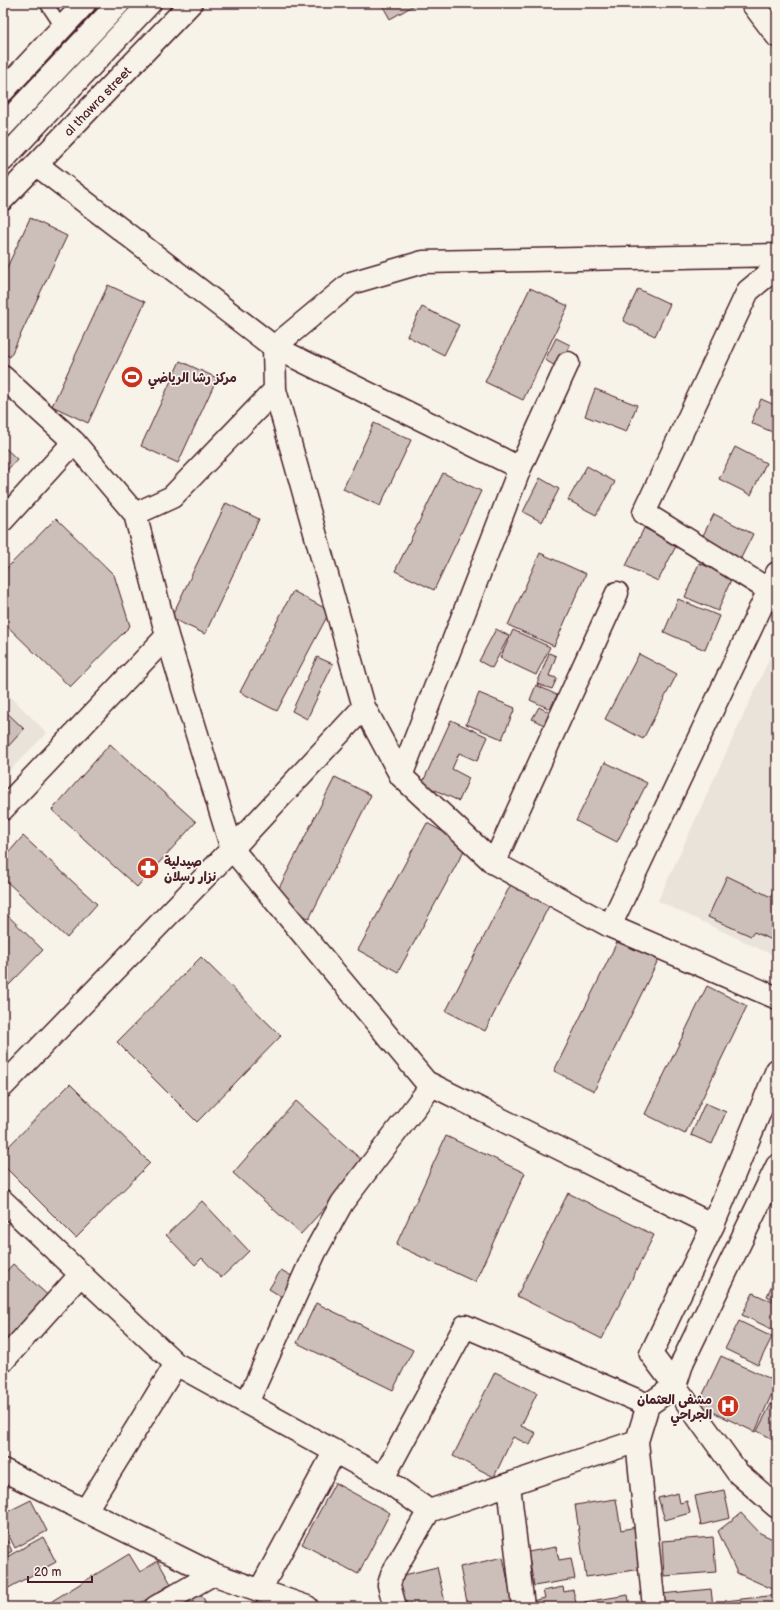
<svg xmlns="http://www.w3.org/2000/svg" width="780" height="1610" viewBox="0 0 780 1610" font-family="'Balsamiq Sans','Playpen Sans Arabic',sans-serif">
  <rect width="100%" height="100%" fill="#f7f3e8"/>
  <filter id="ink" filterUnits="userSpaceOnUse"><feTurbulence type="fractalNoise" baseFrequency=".025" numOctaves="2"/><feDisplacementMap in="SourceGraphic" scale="8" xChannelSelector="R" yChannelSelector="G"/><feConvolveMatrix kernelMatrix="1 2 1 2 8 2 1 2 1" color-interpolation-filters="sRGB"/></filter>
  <g filter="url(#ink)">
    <path fill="#eae3da" d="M777,642V957L658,901Z
      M3,689L47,733L3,777Z"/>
    <path fill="#ccbfb9" stroke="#4a1f2b" d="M381,3H418L390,19Z
      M30,218L67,236L10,357L3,353V276Z
      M108,285L145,302L88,423L52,406Z
      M530,288L568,306L523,400L485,382Z
      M638,289L670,304L655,336L623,321Z
      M422,307L459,325L444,355L407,336Z
      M556,338L570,345L559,368L545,360Z
      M180,361L217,378L178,463L141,446Z
      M595,389L637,405L626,432L585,416Z
      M761,399L777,406V434L751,423Z
      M374,423L411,440L380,506L343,489Z
      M3,446L17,459L3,475Z
      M735,447L766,463L751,495L719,479Z
      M587,466L615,482L596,515L568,500Z
      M443,473L481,491L434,590L395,571Z
      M540,478L559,489L542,522L523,512Z
      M226,503L259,519L205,634L171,618Z
      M714,514L753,534L737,566L698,545Z
      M56,518L114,575L130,626L70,687L3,622V572Z
      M644,528L677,544L658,581L626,566Z
      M540,553L586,574L554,646L508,625Z
      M699,563L732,577L718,611L685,597Z
      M293,591L330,611L277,711L240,692Z
      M678,599L719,616L705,650L664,632Z
      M496,629L509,636L492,668L479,661Z
      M513,630L550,647L536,675L500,658Z
      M549,653L556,656L549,676L557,678L552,689L537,684Z
      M639,654L677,674L643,739L605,719Z
      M317,657L333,664L307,719L292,711Z
      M536,685L557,695L550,709L530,700Z
      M479,693L515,708L502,739L466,724Z
      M539,707L550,713L544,725L532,719Z
      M3,709L24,729L3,752Z
      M451,720L488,737L477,761L459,753L452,769L469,778L459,801L422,784Z
      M110,744L196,822L137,887L52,810Z
      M605,762L647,783L617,842L576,821Z
      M335,777L371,795L309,919L273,900Z
      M427,823L467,845L398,972L358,950Z
      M23,836L97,904L67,938L3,878V859Z
      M727,876L771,897L777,884V942L754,932L751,936L708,917Z
      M511,884L550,904L485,1031L446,1011Z
      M3,911L43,950L9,985L3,980Z
      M618,940L658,960L594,1091L554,1071Z
      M201,957L281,1036L197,1122L117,1042Z
      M707,986L747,1006L685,1134L645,1114Z
      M70,1084L150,1163L76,1238L3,1165V1152Z
      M296,1101L365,1163L301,1234L233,1173Z
      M705,1103L726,1112L712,1144L691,1135Z
      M446,1136L525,1173L475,1282L396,1245Z
      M568,1193L654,1235L602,1339L517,1296Z
      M202,1201L249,1251L221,1278L202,1258L195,1265L166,1235Z
      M13,1264L52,1299L3,1353V1275Z
      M281,1270L299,1280L287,1300L269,1289Z
      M777,1273V1301L767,1296Z
      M753,1293L777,1304L776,1331L742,1315Z
      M316,1303L413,1350L393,1390L297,1343Z
      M739,1321L772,1337L758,1365L725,1349Z
      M721,1356L777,1382L755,1432L698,1405Z
      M777,1361V1378L771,1374Z
      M495,1372L537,1393L521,1426L536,1433L530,1445L513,1437L494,1477L453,1456Z
      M771,1404L777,1407V1441L757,1431Z
      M335,1483L390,1513L358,1574L302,1544Z
      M724,1490L730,1518L701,1525L695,1496Z
      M678,1493L680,1503L687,1501L690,1513L665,1520L658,1498Z
      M616,1499L621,1530L636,1527L642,1569L586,1577L575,1505Z
      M31,1500L47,1531L15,1548L3,1524V1514Z
      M741,1513L760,1533L777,1541V1591L737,1573L718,1531Z
      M3,1533L12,1551L3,1556Z
      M43,1537L56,1562L3,1591V1559Z
      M713,1537L716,1572L664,1576L662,1541Z
      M556,1547L559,1560L571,1558L575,1579L534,1586L528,1552Z
      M129,1554L140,1572L158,1561L171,1584L134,1607H55L52,1601Z
      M503,1557L513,1607H468L460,1567Z
      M437,1567L446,1607H403L396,1577Z
      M563,1587L564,1592L573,1590L577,1607H533L532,1601L545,1598L543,1591Z
      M711,1589L713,1607H663L661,1594Z
      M199,1590L208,1607H174Z
      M628,1595L630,1607H585L584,1602Z
      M777,1595V1607H725V1601Z"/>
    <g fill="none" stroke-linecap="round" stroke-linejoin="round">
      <g stroke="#4a1f2b" stroke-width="15">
        <path id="lane" d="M46,3L62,27"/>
      </g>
      <g stroke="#4a1f2b" stroke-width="25">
        <path id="street" d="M752,3L777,36
          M37,165L274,347L520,468
          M777,255L423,262L351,283L274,347L275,390L364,707L401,776L494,863L610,926L777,998
          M3,377L74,442L135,514L167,636L232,849L426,1082L713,1225
          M135,514L172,497L275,390
          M3,520L74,442
          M769,590L644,513L748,291L777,267
          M401,776L520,468L568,363
          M3,809L167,636
          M494,863L617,593
          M610,926L777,573
          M3,1086L232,849L364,707
          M3,1201L176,1364L383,1478L429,1511
          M3,1361L81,1274
          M247,1403L315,1252L342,1203L432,1085
          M637,1441L654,1607
          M3,1470L213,1574L307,1607
          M383,1478L465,1326L648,1405
          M509,1485L523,1607
          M86,1510L176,1364
          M260,1590L335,1451
          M156,1607L213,1574
          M395,1607L389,1585L392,1574L429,1511L637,1441L648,1405L675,1386"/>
      </g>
      <g stroke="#4a1f2b" stroke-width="25">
        <path id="secondary" d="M3,91L85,3
          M3,126L119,3
          M3,160L150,3
          M3,199L191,3
          M777,1070L713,1225L651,1354L675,1386L683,1361L777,1166
          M675,1386L738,1473L777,1507"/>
      </g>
      <use href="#lane" stroke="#f7f3e8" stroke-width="12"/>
      <use href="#street" stroke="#f7f3e8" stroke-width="22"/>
      <use href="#secondary" stroke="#f7f3e8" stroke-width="22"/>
    </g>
  </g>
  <defs>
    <g id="stadium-disc" transform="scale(1.15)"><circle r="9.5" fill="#c8321e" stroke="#f7f3e8"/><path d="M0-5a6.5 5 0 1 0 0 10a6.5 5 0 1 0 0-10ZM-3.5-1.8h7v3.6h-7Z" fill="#fff"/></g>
    <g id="pharmacy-disc" transform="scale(1.15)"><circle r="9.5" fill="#c8321e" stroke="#f7f3e8"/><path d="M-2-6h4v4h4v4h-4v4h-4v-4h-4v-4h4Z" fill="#fff"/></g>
    <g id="hospital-disc" transform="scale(1.15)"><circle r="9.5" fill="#c8321e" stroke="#f7f3e8"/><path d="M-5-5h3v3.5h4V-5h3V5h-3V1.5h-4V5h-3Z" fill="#fff"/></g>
  </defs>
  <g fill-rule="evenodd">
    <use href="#stadium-disc" x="132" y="377"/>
    <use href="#pharmacy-disc" x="148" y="868"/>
    <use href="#hospital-disc" x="728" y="1406"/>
  </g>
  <g text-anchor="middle" stroke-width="3.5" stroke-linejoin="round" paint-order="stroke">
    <g font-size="13" fill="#4a1f2b" stroke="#f7f3e8">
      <text transform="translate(97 101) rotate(-46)" y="5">al thawra street</text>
    </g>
    <g font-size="13" font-weight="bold" fill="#4a1f2b" stroke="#f7f3e8" text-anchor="start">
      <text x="148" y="382">مركز رشا الرياضي</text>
      <text x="164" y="866">صيدلية<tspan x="164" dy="15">نزار رسلان</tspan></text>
      <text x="712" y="1404" text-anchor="end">مشفى العثمان<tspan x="712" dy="15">الجراحي</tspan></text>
    </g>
  </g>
  <rect width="780" height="1610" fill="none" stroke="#f7f3e8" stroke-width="16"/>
  <rect x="8" y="8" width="764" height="1594" fill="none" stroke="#4a1f2b" stroke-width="1.5" filter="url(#ink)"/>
  <path d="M28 1576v6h64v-6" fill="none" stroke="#4a1f2b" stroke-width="2"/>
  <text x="34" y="1576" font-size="12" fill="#4a1f2b" stroke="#f7f3e8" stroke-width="3" paint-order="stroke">20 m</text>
</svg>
